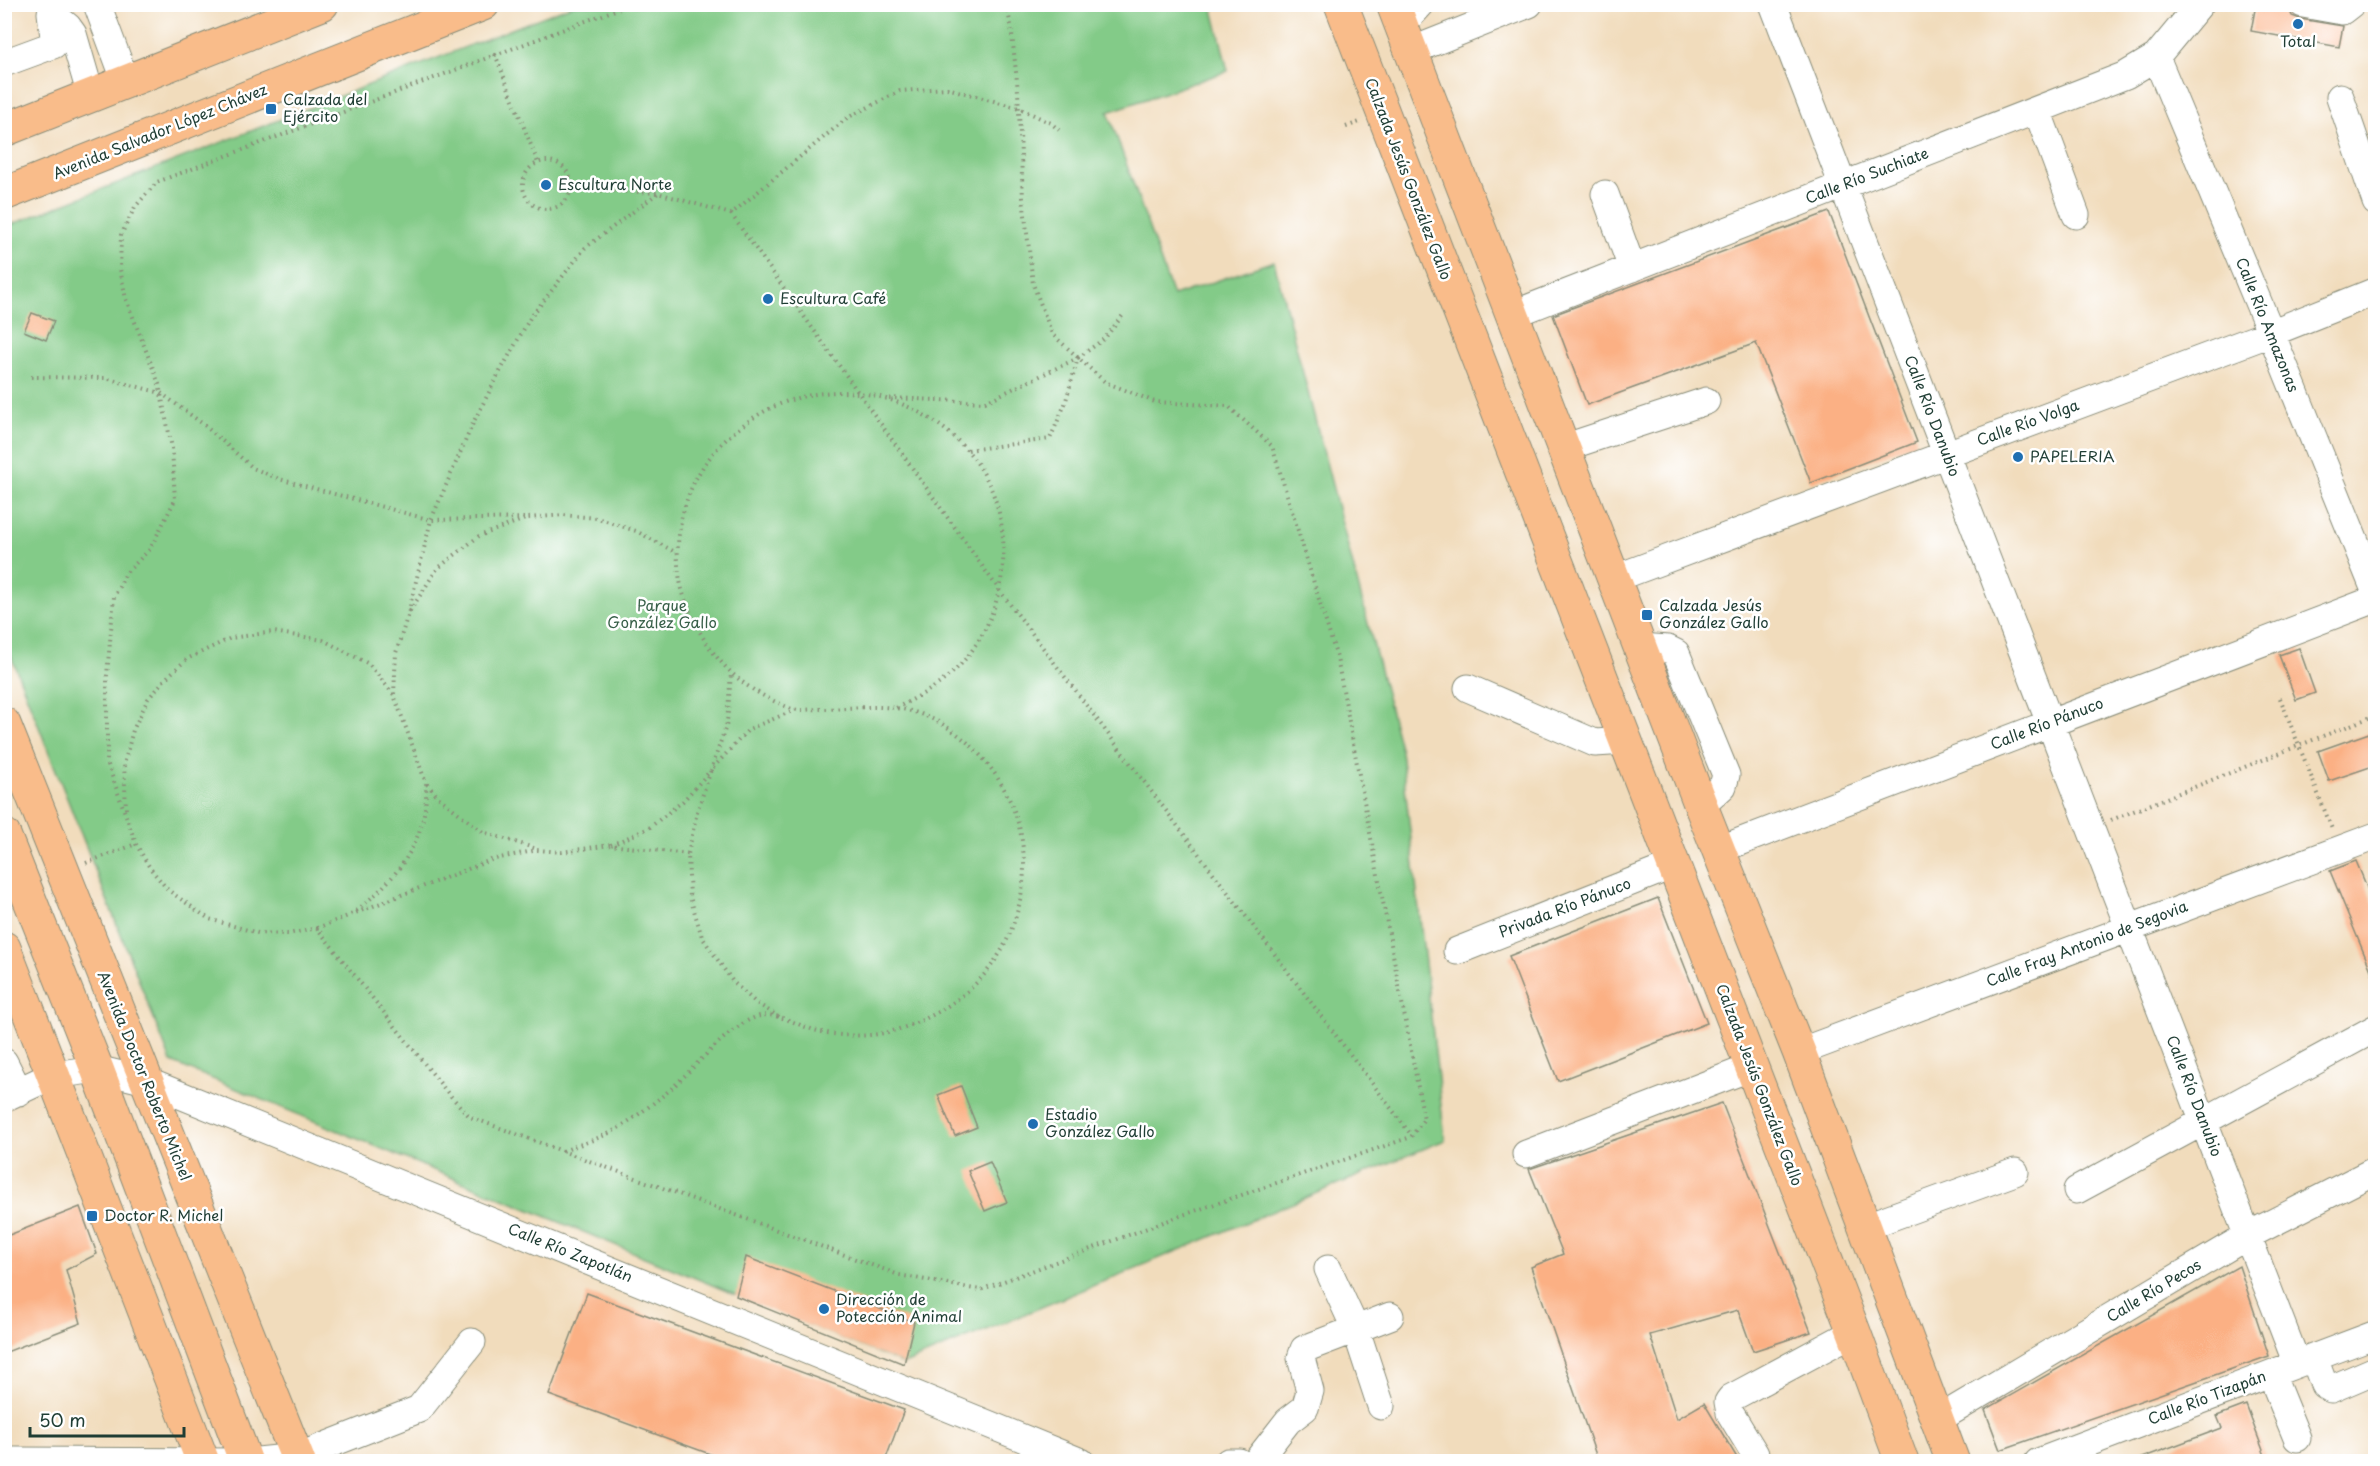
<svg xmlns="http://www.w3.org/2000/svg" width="2380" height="1466" viewBox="0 0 2380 1466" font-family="'Playpen Sans',sans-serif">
  <rect width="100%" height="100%" fill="#fff"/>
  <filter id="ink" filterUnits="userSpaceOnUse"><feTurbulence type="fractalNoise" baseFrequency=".0167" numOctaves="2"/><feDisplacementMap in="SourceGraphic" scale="12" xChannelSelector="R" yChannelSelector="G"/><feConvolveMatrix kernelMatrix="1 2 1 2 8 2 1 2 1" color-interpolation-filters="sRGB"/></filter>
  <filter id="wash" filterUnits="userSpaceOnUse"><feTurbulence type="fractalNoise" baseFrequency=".008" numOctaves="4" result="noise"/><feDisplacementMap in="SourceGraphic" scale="24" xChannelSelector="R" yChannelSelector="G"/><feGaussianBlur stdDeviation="1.35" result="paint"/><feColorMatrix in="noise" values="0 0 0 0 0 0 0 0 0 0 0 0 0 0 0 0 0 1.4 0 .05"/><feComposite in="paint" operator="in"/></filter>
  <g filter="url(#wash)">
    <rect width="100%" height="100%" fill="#f1dcbc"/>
    <path fill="#83cb88" stroke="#51845e" stroke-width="1.5" d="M573,5H1212L1228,71L1108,112L1173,296L1274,261L1401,751L1445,1140L904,1364L171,1062L5,641V227Z"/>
    <g id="blocks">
      <path fill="#fbb084" d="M2256,4L2288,7L2292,16L2300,19L2343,26L2339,47L2251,31Z
        M1829,212L1917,442L1811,483L1756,343L1587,405L1553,315Z
        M32,313L54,321L46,340L24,331Z
        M2299,648L2315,693L2296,700L2279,655Z
        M2369,733L2376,751V765L2329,781L2318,751Z
        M2356,861L2376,909L2375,980L2330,871Z
        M1658,898L1707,1023L1558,1081L1509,956Z
        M961,1086L977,1127L955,1136L938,1095Z
        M1722,1103L1811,1332L1753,1351L1738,1310L1650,1335L1677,1419L1704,1403L1739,1461H1598L1531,1267L1563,1254L1529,1169Z
        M990,1162L1007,1202L985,1211L968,1171Z
        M80,1207L97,1254L66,1270L81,1323L4,1353V1237Z
        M746,1257L914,1322L904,1364L736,1296Z
        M2239,1266L2269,1356L2000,1450L1985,1410Z
        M587,1293L904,1410L885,1461H729L549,1395Z
        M2246,1405L2267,1461H2137L2136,1460L2222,1428L2217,1416Z"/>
    </g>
  </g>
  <g filter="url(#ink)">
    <use href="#blocks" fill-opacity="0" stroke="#888c78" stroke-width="1.5"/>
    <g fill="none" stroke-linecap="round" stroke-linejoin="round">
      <g stroke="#888c78" stroke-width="29">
        <path id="minor" d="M97,4L126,82
          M1773,4L2297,1364
          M2303,4L2342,11L2351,4
          M51,13L68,27L73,34L91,96
          M1401,26L1421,4
          M1411,51L1529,4
          M2156,57L2271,333L2376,593
          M4,63L53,45L54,37L51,13
          M2340,97L2376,202
          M2037,110L2076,215
          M1605,194L1632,268
          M1511,315L2126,75L2156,57L2200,4
          M1563,448L1706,401
          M1613,579L2271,333L2376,291
          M1640,647L1668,649L1676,653L1726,775L1723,786L1701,806
          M1468,688L1595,743L1626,741
          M1718,850L2376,599
          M1457,951L1674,865
          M1799,1052L2376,836
          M4,1062L19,1092
          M4,1098L53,1075L97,1069L146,1081L1081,1462
          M1526,1154L1752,1067
          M2077,1190L2376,1028
          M1864,1227L2015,1172
          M1328,1269L1356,1330L1381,1406
          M2314,1358L2324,1385L2331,1389L2373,1371
          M2271,1374L2297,1438
          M1937,1420L2247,1236L2376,1170
          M1755,1454L1730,1413L1728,1402L1731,1398L1854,1332
          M14,1461L239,1462
          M248,1462L297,1457L419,1409L472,1342
          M1228,1462H1239
          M1256,1462L1288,1421L1305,1408L1310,1391L1301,1358L1304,1349L1390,1316
          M2038,1462L2376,1334"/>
      </g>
      <g stroke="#888c78" stroke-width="35">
        <path id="major" d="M1341,4L1854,1332L1902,1462
          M1393,4L1701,806L1799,1052L1953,1462
          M4,130L322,4
          M4,194L483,4
          M4,724L299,1462
          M4,835L97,1069L246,1462
          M4,948L203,1462"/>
      </g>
      <path stroke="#888c78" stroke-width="4" stroke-dasharray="1.5 4.5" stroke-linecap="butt" d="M631,4L157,182L135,207L121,235L120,269L126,299L159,384L172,448L175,500L150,549L126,573L114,597L107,675V762L136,844L150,868L168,890L209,919L258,933L288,934L317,928L447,1092L470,1117L899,1275L980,1290L1180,1216L1411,1137L1424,1119L1337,658L1272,446L1228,406L1155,402L1105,382L1052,334L1033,284L1023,198L1018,91L1011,25L1006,4
        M495,54L538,163
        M1346,127L1360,122
        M523 185a24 24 0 1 1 48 0a24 24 0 1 1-48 0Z
        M571,189L658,193L731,214L847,118L900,91L947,88L1019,108L1051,123L1059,130
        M731,214L1000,591L1412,1136
        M1078,358L1105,338L1123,315
        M31,377L105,378L161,393L203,424L253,468L279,479L431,520L528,518L563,515L597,518L636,531L677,553
        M889,398L985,402L1078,358L1065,404L1050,439L968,450
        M410,611L437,569L479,536L525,519
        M394,694L396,653L408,614L431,520L474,421L497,377L530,318L585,248L658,193
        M2280,698L2332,829
        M427,784L438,797L483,832L537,849
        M126,809L124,764L133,730L148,699L166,678L187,659L231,638L273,632L323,640L369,664L394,695L426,783C429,840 397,878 356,911
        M2111,820L2376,715
        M611,845L649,828L683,801L711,770L727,723L731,673
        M86,863L136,844
        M317,928L491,860L537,850L562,852L610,845L688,854
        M779,1017L755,1002L733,982L702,937L690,897L688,854L697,812L711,770L749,729L795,710
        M563,1151C580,1144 599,1139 615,1130C630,1121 646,1109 660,1098C687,1078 729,1023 760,1016C778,1012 797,1025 814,1030C838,1037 871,1038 896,1030C949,1014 997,976 1014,922C1022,899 1026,873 1023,849C1017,784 962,716 895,708C872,705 845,709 821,709C812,709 801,711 793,709C787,708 782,704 776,702C731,682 703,647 686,602C669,558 679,499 707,461C773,374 891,369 965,448C1023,511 1013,618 951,674C935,689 915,698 896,708"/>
      <use href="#minor" stroke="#fff" stroke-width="27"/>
      <use href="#major" stroke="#f9bc8a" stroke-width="33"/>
    </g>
  </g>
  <g fill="#1f6fb2" stroke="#fff" stroke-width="2">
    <circle cx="2298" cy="24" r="6"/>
    <rect x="265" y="103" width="12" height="12" rx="3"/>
    <circle cx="546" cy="185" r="6"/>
    <circle cx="768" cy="299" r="6"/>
    <circle cx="2018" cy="457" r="6"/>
    <rect x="1641" y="609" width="12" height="12" rx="3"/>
    <circle cx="1033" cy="1124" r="6"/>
    <rect x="86" y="1210" width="12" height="12" rx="3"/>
    <circle cx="824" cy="1309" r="6"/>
  </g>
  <g text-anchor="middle" stroke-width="5" stroke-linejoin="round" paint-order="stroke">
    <g font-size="15" fill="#1f3d34" stroke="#fff" text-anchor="start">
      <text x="2298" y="47" text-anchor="middle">Total</text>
      <text x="283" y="105">Calzada del<tspan x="283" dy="17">Ejército</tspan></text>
      <text x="558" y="190">Escultura Norte</text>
      <text x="780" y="304">Escultura Café</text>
      <text x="2030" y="462">PAPELERIA</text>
      <text x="1659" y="611">Calzada Jesús<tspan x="1659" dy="17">González Gallo</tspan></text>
      <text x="1045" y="1120">Estadio<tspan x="1045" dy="17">González Gallo</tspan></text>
      <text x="104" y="1221">Doctor R. Michel</text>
      <text x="836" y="1305">Dirección de<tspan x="836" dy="17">Potección Animal</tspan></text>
    </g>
    <g font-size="15" fill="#1f3d34" stroke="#fff">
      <text transform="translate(160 132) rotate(-22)" y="5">Avenida Salvador López Chávez</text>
      <text transform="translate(1867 176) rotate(-21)" y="5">Calle Río Suchiate</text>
      <text transform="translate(1408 179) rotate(69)" y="5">Calzada Jesús González Gallo</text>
      <text transform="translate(2267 325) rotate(68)" y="5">Calle Río Amazonas</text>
      <text transform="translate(1932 416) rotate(69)" y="5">Calle Río Danubio</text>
      <text transform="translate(2028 423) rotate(-20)" y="5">Calle Río Volga</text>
      <text transform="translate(2047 724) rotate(-21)" y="5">Calle Río Pánuco</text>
      <text transform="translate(1565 908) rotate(-21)" y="5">Privada Río Pánuco</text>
      <text transform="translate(2087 944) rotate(-21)" y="5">Calle Fray Antonio de Segovia</text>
      <text transform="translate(144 1076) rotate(68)" y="5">Avenida Doctor Roberto Michel</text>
      <text transform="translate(1759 1085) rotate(69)" y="5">Calzada Jesús González Gallo</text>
      <text transform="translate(2194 1096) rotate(69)" y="5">Calle Río Danubio</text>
      <text transform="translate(570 1253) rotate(22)" y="5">Calle Río Zapotlán</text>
      <text transform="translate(2154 1291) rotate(-31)" y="5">Calle Río Pecos</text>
      <text transform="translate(2207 1398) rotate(-21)" y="5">Calle Río Tizapán</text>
    </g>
    <g font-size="15" fill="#386049" stroke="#fff">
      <text x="662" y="611">Parque<tspan x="662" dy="17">González Gallo</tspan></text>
    </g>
  </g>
  <rect width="2380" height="1466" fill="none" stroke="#fff" stroke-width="24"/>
  <path d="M30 1427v9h154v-9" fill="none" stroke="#1f3d34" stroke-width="3"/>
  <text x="39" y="1427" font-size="18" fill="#1f3d34" stroke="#ffffff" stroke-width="4.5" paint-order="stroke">50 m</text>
</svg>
